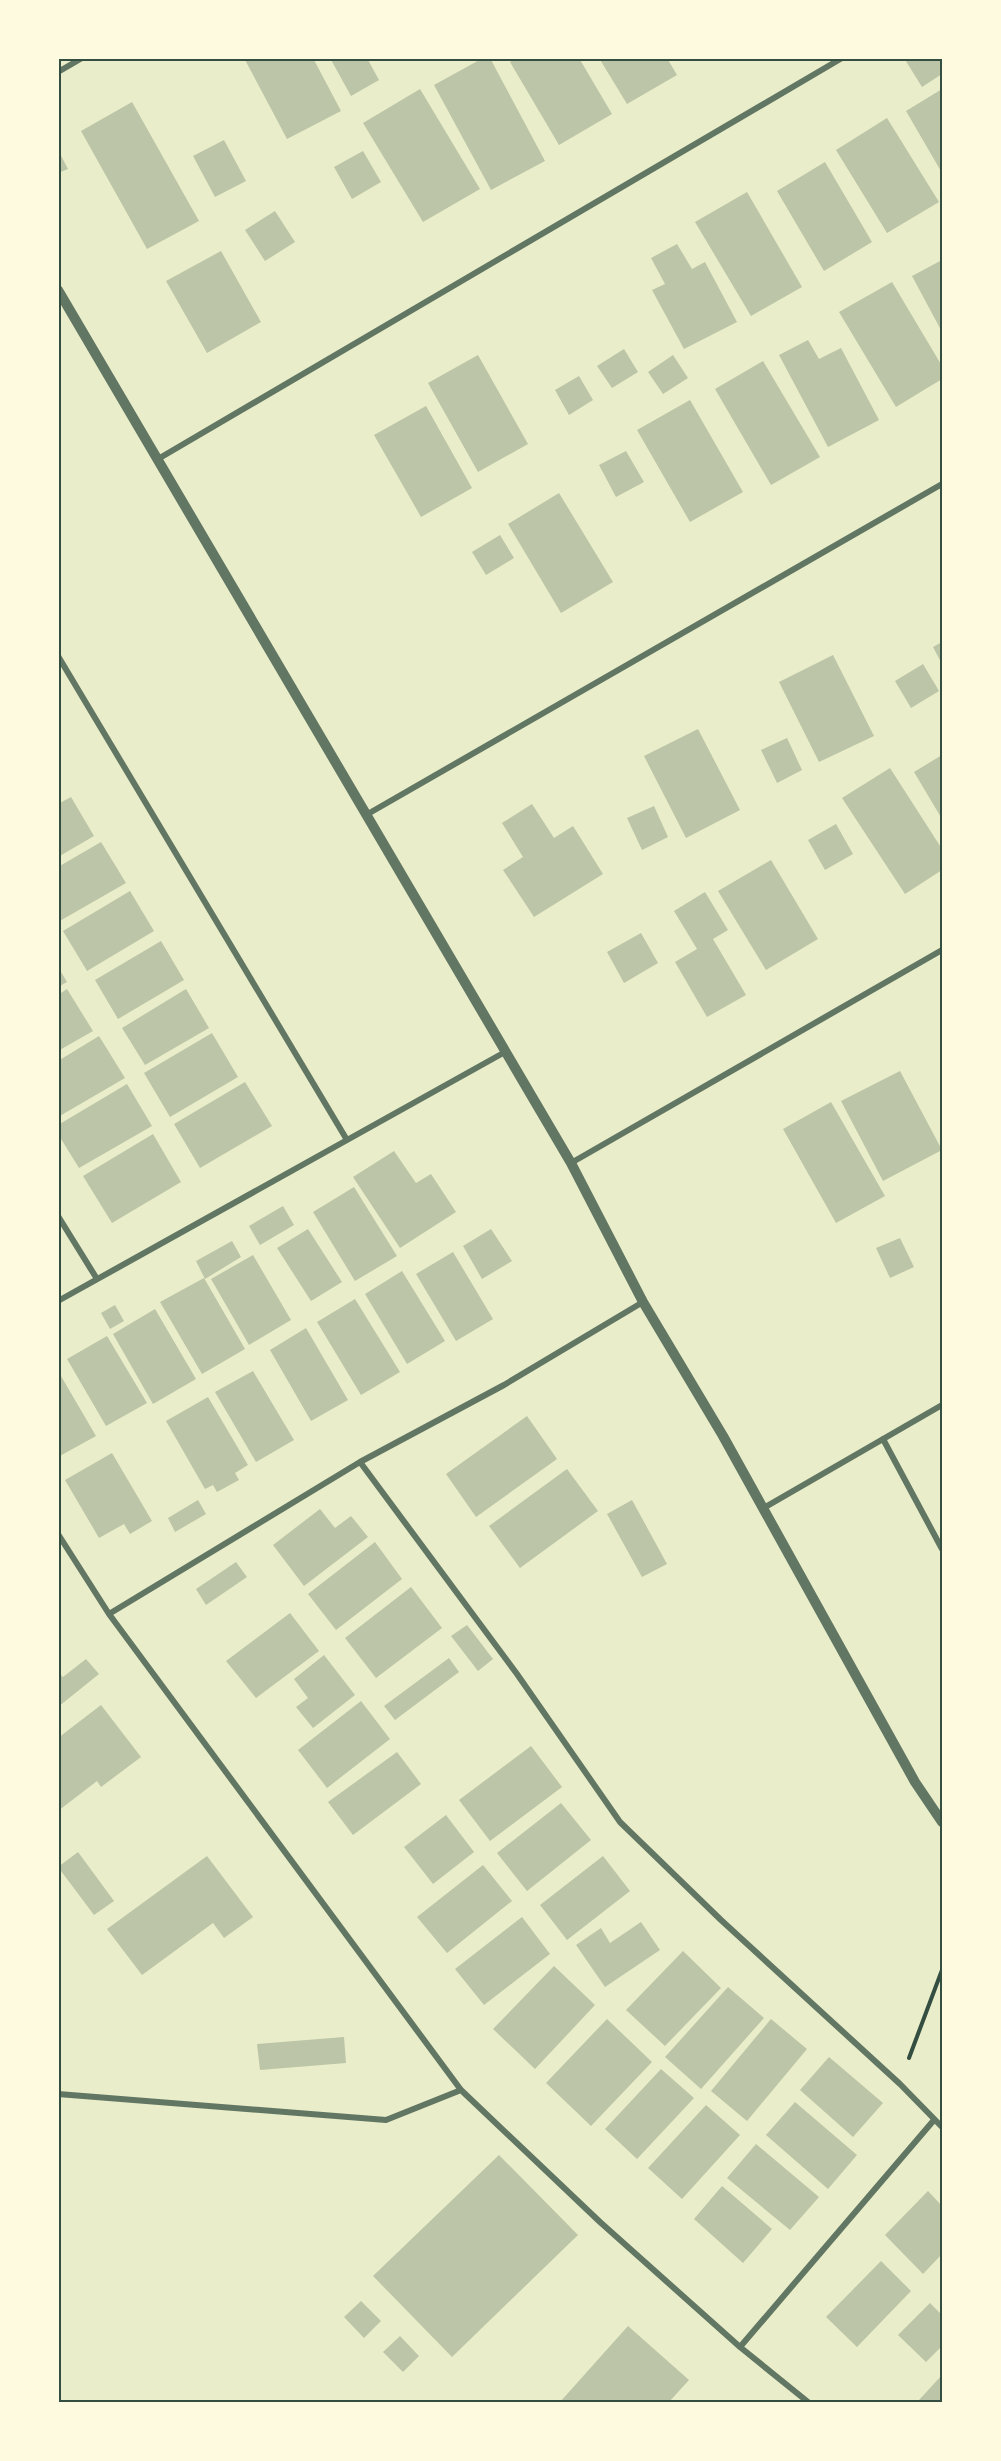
<svg xmlns="http://www.w3.org/2000/svg" width="1001" height="2461" viewBox="0 0 1001 2461" font-family="'Golos Text',sans-serif">
  <rect width="100%" height="100%" fill="#e9edc9"/>
  <path fill="#bcc5a7" d="M244,58H313L341,111L287,139Z
    M330,58H367L379,80L351,96Z
    M483,58H490L545,161L491,190L434,85Z
    M516,58H579L612,114L559,145L510,62Z
    M599,58H667L677,75L627,104Z
    M904,58H942V74L922,87Z
    M420,89L480,189L423,222L363,123Z
    M942,89V173L906,111Z
    M132,102L199,221L147,249L81,131Z
    M887,118L939,202L887,233L836,150Z
    M224,140L246,181L215,197L193,156Z
    M58,150L68,169L58,173Z
    M363,151L381,182L352,199L334,167Z
    M825,162L872,242L824,271L777,191Z
    M747,192L802,287L751,316L695,222Z
    M275,211L295,242L265,261L245,230Z
    M677,244L692,269L705,262L737,322L684,349L652,290L665,284L651,258Z
    M221,251L261,322L207,353L166,281Z
    M942,260V332L912,276Z
    M892,282L942,366V379L896,407L839,312Z
    M808,340L819,359L841,348L879,420L828,447L779,355Z
    M624,349L638,372L612,388L597,366Z
    M478,355L528,444L478,472L428,383Z
    M673,355L688,378L663,394L648,372Z
    M763,361L820,457L771,485L715,389Z
    M579,376L593,400L569,415L555,390Z
    M690,400L743,492L690,522L637,430Z
    M426,406L472,488L421,517L374,435Z
    M626,451L644,482L616,497L599,465Z
    M559,493L613,582L561,613L508,524Z
    M500,535L514,558L486,575L472,552Z
    M942,642V664L933,647Z
    M833,655L874,736L819,762L779,682Z
    M923,664L939,691L911,708L895,681Z
    M698,729L740,810L686,838L644,756Z
    M787,738L802,770L777,783L761,750Z
    M942,755V819L914,772Z
    M890,768L942,849V870L905,894L842,798Z
    M71,797L94,836L58,857V804Z
    M532,804L554,838L573,826L603,874L534,917L503,870L523,857L502,823Z
    M654,806L668,837L642,850L627,818Z
    M836,824L853,854L825,870L808,840Z
    M101,842L126,883L58,922V867Z
    M771,860L818,939L766,970L718,891Z
    M130,891L154,931L87,971L63,931Z
    M705,892L728,930L713,939L746,995L707,1017L675,962L697,949L674,911Z
    M641,933L658,963L624,983L607,952Z
    M161,941L184,980L118,1019L95,980Z
    M58,967L67,982L58,987Z
    M67,989L93,1031L58,1051V995Z
    M186,989L209,1028L145,1065L122,1028Z
    M212,1033L238,1077L170,1117L144,1073Z
    M99,1036L125,1078L58,1117V1061Z
    M900,1071L942,1150L883,1181L841,1101Z
    M245,1082L272,1126L200,1168L174,1124Z
    M127,1084L152,1126L79,1168L58,1134V1125Z
    M831,1102L885,1196L836,1223L783,1129Z
    M153,1134L181,1182L112,1223L83,1176Z
    M394,1151L416,1183L431,1174L456,1212L400,1248L353,1177Z
    M354,1187L397,1256L355,1281L313,1212Z
    M283,1206L294,1225L260,1245L249,1226Z
    M308,1229L342,1282L311,1301L277,1248Z
    M491,1229L512,1261L482,1279L463,1246Z
    M900,1238L914,1267L890,1278L876,1248Z
    M232,1241L241,1257L205,1279L196,1261Z
    M453,1252L493,1319L456,1341L416,1274Z
    M253,1255L291,1320L249,1345L211,1279Z
    M402,1271L445,1341L407,1364L365,1294Z
    M204,1278L245,1349L202,1374L160,1302Z
    M355,1299L400,1372L361,1395L317,1322Z
    M115,1305L124,1321L110,1329L101,1313Z
    M155,1309L196,1379L153,1404L113,1334Z
    M306,1328L348,1400L311,1421L270,1350Z
    M107,1336L147,1403L106,1426L67,1359Z
    M58,1371L96,1436L58,1457Z
    M253,1371L294,1440L256,1462L215,1392Z
    M208,1397L248,1465L235,1473L239,1480L217,1492L213,1485L205,1489L166,1421Z
    M527,1416L557,1459L476,1517L446,1474Z
    M112,1453L152,1521L130,1534L124,1524L99,1538L65,1480Z
    M567,1469L598,1511L520,1568L489,1526Z
    M198,1500L206,1514L175,1532L168,1518Z
    M632,1500L667,1564L642,1577L607,1514Z
    M320,1509L335,1528L351,1516L368,1537L304,1586L273,1545Z
    M375,1542L402,1579L336,1630L308,1594Z
    M236,1562L247,1577L206,1605L196,1589Z
    M411,1587L442,1628L376,1678L345,1638Z
    M290,1613L319,1651L256,1698L226,1661Z
    M467,1625L493,1659L478,1671L451,1636Z
    M324,1655L355,1695L313,1728L296,1707L308,1698L294,1679Z
    M449,1658L459,1672L395,1720L384,1706Z
    M86,1659L99,1674L58,1707V1672L63,1677Z
    M361,1701L390,1739L327,1788L298,1750Z
    M101,1705L141,1757L101,1787L97,1781L58,1811V1738Z
    M531,1746L562,1787L490,1841L459,1800Z
    M397,1752L421,1784L353,1835L328,1802Z
    M561,1803L591,1840L527,1891L497,1853Z
    M446,1815L474,1852L433,1884L404,1847Z
    M78,1852L114,1901L94,1915L58,1867Z
    M207,1856L253,1917L224,1938L213,1923L142,1975L107,1929Z
    M603,1856L630,1891L567,1940L540,1905Z
    M483,1865L512,1901L447,1953L417,1917Z
    M522,1917L550,1954L484,2005L455,1969Z
    M641,1922L660,1950L605,1987L576,1945L601,1928L610,1943Z
    M683,1951L721,1988L665,2046L626,2010Z
    M554,1966L595,2005L535,2069L493,2029Z
    M728,1987L764,2018L701,2089L665,2057Z
    M607,2019L652,2062L591,2126L546,2083Z
    M771,2019L807,2049L747,2121L711,2091Z
    M344,2037L346,2063L260,2070L257,2044Z
    M829,2057L883,2103L853,2137L800,2090Z
    M661,2069L694,2098L637,2159L605,2129Z
    M795,2102L857,2155L828,2189L766,2135Z
    M706,2105L740,2135L682,2199L648,2168Z
    M756,2144L819,2197L790,2230L727,2178Z
    M499,2155L578,2235L452,2357L373,2276Z
    M722,2186L772,2229L743,2263L694,2219Z
    M928,2191L942,2206V2254L923,2274L885,2235Z
    M881,2261L911,2291L857,2347L826,2317Z
    M361,2301L381,2321L364,2338L344,2317Z
    M930,2303L942,2315V2346L926,2362L898,2335Z
    M628,2326L689,2380L669,2402H560Z
    M400,2336L419,2356L403,2372L383,2352Z
    M942,2375V2402H922L919,2400Z"/>
  <g fill="none" stroke-linecap="round" stroke-linejoin="round">
    <path stroke="#344e41" stroke-width="4" d="M909,2058L942,1970"/>
    <path stroke="#617663" stroke-width="6" d="M58,72L82,58
      M158,459L842,58
      M58,656L347,1140
      M366,815L942,484
      M571,1163L942,950
      M58,1216L97,1279
      M58,1301L505,1052
      M883,1439L942,1549
      M360,1462L517,1674L620,1822L721,1920L900,2084L942,2127
      M762,1509L942,1405
      M58,1534L109,1614L461,2090L600,2222L740,2347L808,2402
      M109,1614L360,1462L504,1385L643,1302
      M58,2094L386,2120L461,2090
      M740,2347L934,2120"/>
    <path stroke="#617663" stroke-width="10" d="M58,290L571,1163L643,1302L723,1436L915,1782L942,1822"/>
  </g>
  <rect width="1001" height="2461" fill="none" stroke="#fefae0" stroke-width="120"/>
  <rect x="60" y="60" width="881" height="2341" fill="none" stroke="#344e41" stroke-width="2"/>
</svg>
